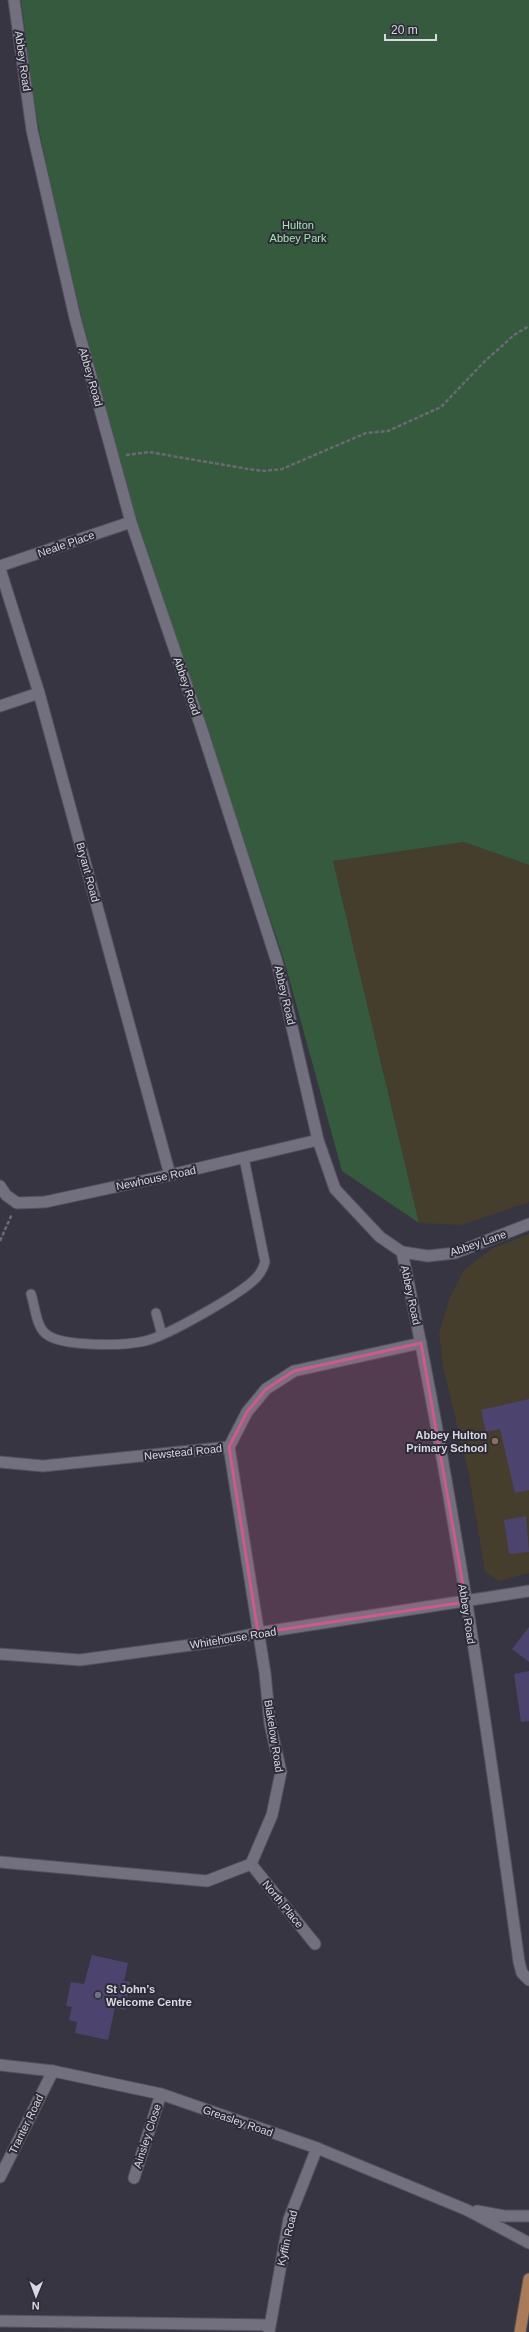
<svg xmlns="http://www.w3.org/2000/svg" width="529" height="2332" viewBox="0 0 529 2332" font-family="Helvetica,sans-serif">
  <rect width="100%" height="100%" fill="#373542"/>
  <path fill="#453e2c" d="M464,842L529,865V1202L461,1225L419,1223L333,861Z
    M529,1234V1573L499,1581L485,1572L469,1475L443,1366L439,1333L450,1297L464,1270L493,1248Z"/>
  <path fill="#355a3d" d="M21,0H529V865L464,842L333,861L419,1223L342,1171L284,960L137,520C99,392 66,261 39,129C31,87 27,43 21,0Z"/>
  <path fill="#4c446f" d="M529,1399V1490L515,1493L500,1429L486,1432L481,1410Z
    M526,1516L529,1552L509,1554L504,1520Z
    M529,1627V1662L512,1649Z
    M529,1671V1721L521,1722L514,1674Z
    M92,1955L128,1963L124,1981L130,1982L125,2010L115,2007L108,2040L75,2033L77,2022L69,2020L72,2007L66,2006L71,1982L84,1984Z"/>
  <g fill="none" stroke-linecap="round" stroke-linejoin="round">
    <g stroke="#52515c" stroke-width="11">
      <path id="service" d="M31,1294C35,1306 36,1326 46,1334C62,1347 124,1346 145,1341C167,1336 241,1294 256,1278C261,1273 263,1269 265,1262L244,1158
        M156,1313L162,1335"/>
    </g>
    <g stroke="#52515c" stroke-width="13">
      <path id="minor" d="M14,0L32,130L75,318L131,522L201,727L277,962L318,1140L335,1189L380,1237L402,1252
        M0,566L131,522
        M0,569L39,693L170,1175
        M0,706L39,693
        M0,1186L6,1195L17,1203L45,1202L170,1175L318,1140
        M0,1462L43,1466L229,1447L247,1412L266,1389L294,1371L421,1343
        M0,1654L80,1660L220,1641L258,1633L529,1591
        M0,1862L207,1881L251,1864L272,1815L281,1772L270,1724L265,1673L229,1447
        M251,1864L315,1944
        M0,2177L53,2071
        M134,2178L161,2094
        M0,2321L269,2325
        M269,2332L289,2219L317,2148"/>
    </g>
    <g stroke="#52515c" stroke-width="13">
      <path id="tertiary" d="M529,1224L455,1253L428,1256L402,1252C452,1487 487,1725 519,1962L522,1973L529,1980
        M0,2065L53,2071L161,2094L317,2148L467,2210L529,2243
        M477,2211L504,2216H529"/>
    </g>
    <g stroke="#52515c" stroke-width="13">
      <path id="primary" d="M520,2332L529,2279"/>
    </g>
    <path stroke="#6b6975" stroke-width="2.5" stroke-dasharray="4 2" stroke-linecap="butt" d="M126,455L149,452L248,469L264,471L282,469L366,433L388,431L441,407L484,362L514,335L529,326
      M0,1241L12,1214"/>
    <use href="#service" stroke="#72707f" stroke-width="9"/>
    <use href="#minor" stroke="#72707f" stroke-width="11"/>
    <use href="#tertiary" stroke="#72707f" stroke-width="11"/>
    <use href="#primary" stroke="#a97b59" stroke-width="11"/>
  </g>
  <path fill="#ca5b8a" fill-opacity="0.2" stroke="#ca5b8a" stroke-width="3" stroke-linejoin="round" d="M421,1343L466,1602L258,1633L229,1447L247,1412L266,1389L294,1371Z"/>
  <circle fill="#8d6e63" stroke="#2d2b37" stroke-width="1.5" cx="495" cy="1441" r="4"/>
  <circle fill="#6b7280" stroke="#2d2b37" stroke-width="1.5" cx="98" cy="1995" r="4"/>
  <g text-anchor="middle" stroke-width="4" stroke-linejoin="round" paint-order="stroke">
    <g font-size="11" fill="#d9d8e0" stroke="#2d2b37">
      <text transform="translate(23 61) rotate(82)" y="4">Abbey Road</text>
      <text transform="translate(91 377) rotate(74)" y="4">Abbey Road</text>
      <text transform="translate(66 544) rotate(-19)" y="4">Neale Place</text>
      <text transform="translate(187 686) rotate(71)" y="4">Abbey Road</text>
      <text transform="translate(88 872) rotate(75)" y="4">Bryant Road</text>
      <text transform="translate(285 995) rotate(77)" y="4">Abbey Road</text>
      <text transform="translate(156 1178) rotate(-12)" y="4">Newhouse Road</text>
      <text transform="translate(478 1243) rotate(-19)" y="4">Abbey Lane</text>
      <text transform="translate(411 1295) rotate(78)" y="4">Abbey Road</text>
      <text transform="translate(183 1452) rotate(-6)" y="4">Newstead Road</text>
      <text transform="translate(467 1614) rotate(81)" y="4">Abbey Road</text>
      <text transform="translate(233 1638) rotate(-9)" y="4">Whitehouse Road</text>
      <text transform="translate(274 1736) rotate(81)" y="4">Blakelow Road</text>
      <text transform="translate(283 1904) rotate(51)" y="4">North Place</text>
      <text transform="translate(238 2121) rotate(19)" y="4">Greasley Road</text>
      <text transform="translate(26 2124) rotate(-64)" y="4">Tranter Road</text>
      <text transform="translate(147 2136) rotate(-72)" y="4">Ainsley Close</text>
      <text transform="translate(287 2238) rotate(-77)" y="4">Kyffin Road</text>
    </g>
    <g font-size="11" fill="#a3e5af" stroke="#2d2b37">
      <text x="298" y="229">Hulton<tspan x="298" dy="13">Abbey Park</tspan></text>
    </g>
    <g font-size="11" font-weight="bold" fill="#d9d8e0" stroke="#2d2b37" text-anchor="end">
      <text x="487" y="1439">Abbey Hulton<tspan x="487" dy="13">Primary School</tspan></text>
      <text x="106" y="1993" text-anchor="start">St John’s<tspan x="106" dy="13">Welcome Centre</tspan></text>
    </g>
  </g>
  <g transform="translate(36 2296) rotate(181)" stroke="#2d2b37" stroke-width="3" paint-order="stroke">
  <path d="M0-3L7 15L0 10L-7 15Z" fill="#d9d8e0"/>
  <text y="-6" font-size="11" font-weight="bold" text-anchor="middle" fill="#d9d8e0">N</text>
  </g>
  <path d="M385 34v6h51v-6" fill="none" stroke="#d9d8e0" stroke-width="2"/>
  <text x="391" y="34" font-size="12" fill="#d9d8e0" stroke="#2d2b37" stroke-width="3" paint-order="stroke">20 m</text>
</svg>
